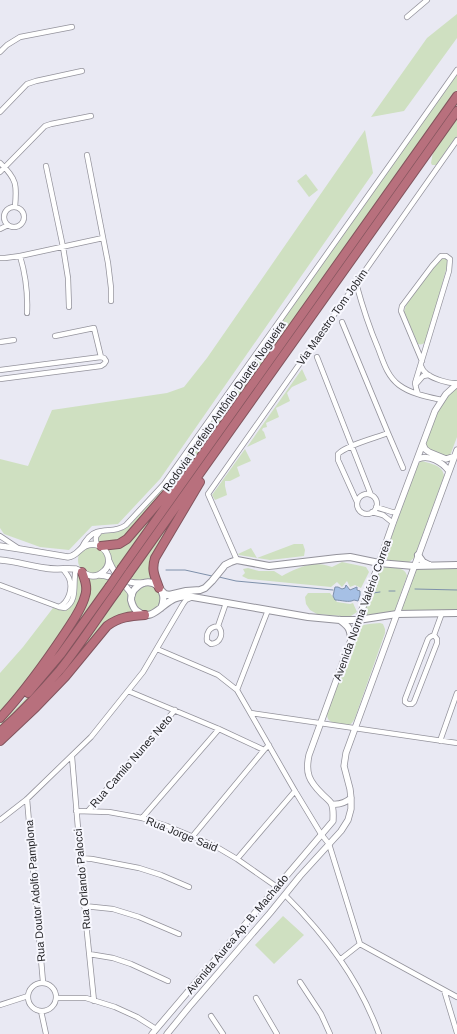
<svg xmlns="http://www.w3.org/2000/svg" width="457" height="1034" viewBox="0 0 457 1034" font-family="Arial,sans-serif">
  <rect width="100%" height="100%" fill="#e9e9f3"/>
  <path fill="#cfe0c1" d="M457,14V38L404,111L371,117L427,38Z
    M457,74V90L198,454L126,538L121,542L100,543L98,542L97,537L101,534L117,532L126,528L165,486Z
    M457,99V105L126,572L123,571Z
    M457,119V136L436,165H432L431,163L433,152Z
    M365,130L373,173L160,479L118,524L92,526L69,550L40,547L4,534L0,528V459L28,466L52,410L167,393L184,387L207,358Z
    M306,174L318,190L309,197L297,181Z
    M442,258H446L448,261L446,270L426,342C423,344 421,345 418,344L404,312C407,297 431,268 442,258Z
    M302,369L307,380L292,387L287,393L290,401L276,408L279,417L266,423L267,427L263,428L262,430L264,432L266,438L247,447Z
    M457,386V437L451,453L450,455L447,456L427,449L425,443C433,422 440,402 457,386Z
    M245,449L251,461L237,467L240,476L230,481H225V486L227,495L215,500L212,495Z
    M422,461C431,464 443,465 444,476L414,558L408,563L387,561L385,555L417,466L420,462Z
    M172,493L118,567L115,570C112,563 111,555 107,548H113Z
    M187,497L154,555L155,582L131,580V577Z
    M294,544H303L305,550L304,556L270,560L239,555L238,554L251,548L257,558Z
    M78 560a14 14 0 1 1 28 0a14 14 0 1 1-28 0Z
    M342,562L366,567L369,572L361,588L355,585L350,587L347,581L342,587L337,582L331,587L248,579L242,576L245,573L243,569L248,568L259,571H274L282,576C291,571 305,564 316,564C322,564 326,565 332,567Z
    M384,567C392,568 405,566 407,576L395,610L392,613L363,617V614L379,570Z
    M457,567V611L406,612L403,611L401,607L414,573L417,568Z
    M77,573L81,575L83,597L62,634L0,716V673L23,647L53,608L63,610L68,608Z
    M86,577C94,578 102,577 110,578L56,655L40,674L83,607Z
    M144,585C156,586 157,587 162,598L159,608L146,613L138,610L134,602V594L136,590Z
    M110,588L113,590L78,641L56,670L0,729V724L40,684Z
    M123,588L128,592L135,612L113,619L63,676L0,738Z
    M308,593H330L337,602L350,604L353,603L357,612L351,616H341L317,614L310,610L306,604L305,597Z
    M380,623L383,624L385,629V633L355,718C354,720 353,722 351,724C346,727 331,724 328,719C327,716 327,715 327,712L358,629C362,623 373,624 380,623Z
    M283,916L304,935L274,964L255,945Z"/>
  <path fill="#a6c0e5" stroke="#7e90aa" d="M346,585L350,590L357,587V590L360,591V595L358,601L354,600C349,603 341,600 335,600L333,596L335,587H338L342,589L345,588Z"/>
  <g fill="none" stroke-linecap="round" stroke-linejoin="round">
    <path stroke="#7e90aa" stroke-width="1" d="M166,570H185L212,576
      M219,577L236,581L333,590
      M415,589L457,590
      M389,591H395
      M373,593L380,592"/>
    <g stroke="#94939c" stroke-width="6">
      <path id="minor" d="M407,17L427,0
        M0,52L7,45L20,37L72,27
        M0,112L27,84L36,81L82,71
        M87,155L108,263L111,288V301
        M0,163C17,179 17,185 15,207
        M46,166L63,247L68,278L69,307
        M0,172L45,126L51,124L91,116
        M4 217a10 10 0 1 1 20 0a10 10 0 1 1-20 0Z
        M0,229L8,225
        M20,256C26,276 28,293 27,313
        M0,258H5L20,256L103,238
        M356,283C362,305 369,327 378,348C383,361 387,376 399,385C411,394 428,397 442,400
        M342,322L388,433L403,468
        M55,336L94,328L101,357
        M0,342L14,340
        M317,357L371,495
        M421,366C422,369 424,372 427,374C434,379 449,384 457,383
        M0,370L101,357L104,358L106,361L104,364L101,366L0,379
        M416,384L423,376L429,375
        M418,394L416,388L415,383L449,271L450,259L446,256H441L432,266L402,306L401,311L422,361
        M357 504a10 10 0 1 1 20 0a10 10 0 1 1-20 0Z
        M357,502L338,460V454C347,445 375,438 388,433
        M376,507L392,512H397
        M372,512L383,515L393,523
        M0,536L18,548
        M97,544C95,539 95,537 99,533
        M81,549C84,543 90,534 97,532C107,529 117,532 126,525L164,484L457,70
        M237,560L208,494L457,140
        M0,585L59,607L65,608C79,600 72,582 76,569
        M59,607C69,602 73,588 69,578C67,574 65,572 63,569
        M218,626C224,633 221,643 211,644L207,641C206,633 209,627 218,626Z
        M218,626L226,603
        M434,635L437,639V643L414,702L412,704H408L405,702V699L428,639L430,637L434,635L442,613
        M157,649L218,675L237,690L295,791L321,834L329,844L360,944L457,997
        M237,690L268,610
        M128,691L219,729L264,750L269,745
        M251,713L457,743
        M440,741L457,693
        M72,757L86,923L94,1001
        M27,799L43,982
        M76,811L109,812L142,818L167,826L215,846L237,859L277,887
        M88,811L175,710
        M142,818L219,729
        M0,820L27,799L91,737L143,672L183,604L186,600L193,597
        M192,837L264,750
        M80,858L92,859L139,868L161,875L189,887
        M237,859L295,791
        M285,895C326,936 359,979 379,1034
        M84,906L113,909L139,917L179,934
        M89,954L113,958L131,964L168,981
        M341,959L360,944
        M300,982L321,1014L330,1034
        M28 997a14 14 0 1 1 28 0a14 14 0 1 1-28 0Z
        M444,990L457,1033
        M57,998H86L115,1007L137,1017L156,1029
        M256,998L277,1034
        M0,1005L28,996
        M41,1011L46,1034
        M211,1016L223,1034"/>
    </g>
    <g stroke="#94939c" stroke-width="7">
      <path id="tertiary" d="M423,444L425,449L429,452L446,459L455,456
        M418,459C429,454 442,462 449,471
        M0,546L20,549L68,557C78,556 79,547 88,545C103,540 116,560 104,571C101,574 97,576 93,576C86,576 82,571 76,569C66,568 55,570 45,568C30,566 15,561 0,560
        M109,561C116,578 125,584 143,583
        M99,575C113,576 125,583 132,595
        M332,804C340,805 345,803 351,798
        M152,1034L333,821C333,816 334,808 331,803C329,800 325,797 322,794C309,781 305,773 309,755L379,563L393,523L435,411L446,394L457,384
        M167,1034L189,1007L270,913L300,876L341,831L348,820L351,809V798L350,789L344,766L346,753L457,450"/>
    </g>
    <g stroke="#94939c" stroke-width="8">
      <path id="secondary" d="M418,555L423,562L429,565
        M162,591L165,594L169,595L186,591L200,590L205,588L212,581L225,565L231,562L237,560L269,566L337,558L350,557L379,563L414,566L457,565
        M161,608C170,590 151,574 137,587C133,590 131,595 131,600C132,604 134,609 137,611C151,623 161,605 172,600C177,597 182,597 187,596L308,617L340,620H358L397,614L457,613
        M340,620C348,626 350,628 351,638"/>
    </g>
    <g stroke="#82545d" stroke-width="10">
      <path id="motorway" d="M101,546L119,544L127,539L180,478
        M122,568L457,96
        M129,573L457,111
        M159,588C155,576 151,571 155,558L200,482
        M28,693L61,654L109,587
        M0,718C24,692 45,663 65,633C72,622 82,609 85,596C88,588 85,580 82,572
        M0,732C21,713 41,692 60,670C80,645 97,618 116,592
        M0,741L36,707L65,677L107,626C119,617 130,616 145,615"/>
    </g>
    <use href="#minor" stroke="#fff" stroke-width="4.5"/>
    <use href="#tertiary" stroke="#fff" stroke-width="5.5"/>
    <use href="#secondary" stroke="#fff" stroke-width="6"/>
    <use href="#motorway" stroke="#b8707d" stroke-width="8"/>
    <g stroke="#82545d" stroke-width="10" stroke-linecap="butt">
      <path id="motorway-bridge" d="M109,587L122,568
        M116,592L129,573"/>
    </g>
    <use href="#motorway-bridge" stroke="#b8707d" stroke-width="8"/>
  </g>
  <g text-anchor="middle" stroke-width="4" stroke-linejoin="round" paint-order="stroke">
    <g font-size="11" fill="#1f1f22" stroke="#f7f7fe">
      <text transform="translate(332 317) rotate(-55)" y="4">Via Maestro Tom Jobim</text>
      <text transform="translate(224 406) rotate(-55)" y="4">Rodovia Prefeito Antônio Duarte Nogueira</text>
      <text transform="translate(362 610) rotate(-70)" y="4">Avenida Norma Valério Correa</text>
      <text transform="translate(131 761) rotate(-49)" y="4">Rua Camilo Nunes Neto</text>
      <text transform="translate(182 834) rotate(22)" y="4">Rua Jorge Said</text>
      <text transform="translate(82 879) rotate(-95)" y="4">Rua Orlando Palocci</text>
      <text transform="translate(35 891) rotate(-95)" y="4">Rua Doutor Adolfo Pamplona</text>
      <text transform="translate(237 934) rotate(-50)" y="4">Avenida Aurea Ap. B. Machado</text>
    </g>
  </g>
</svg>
